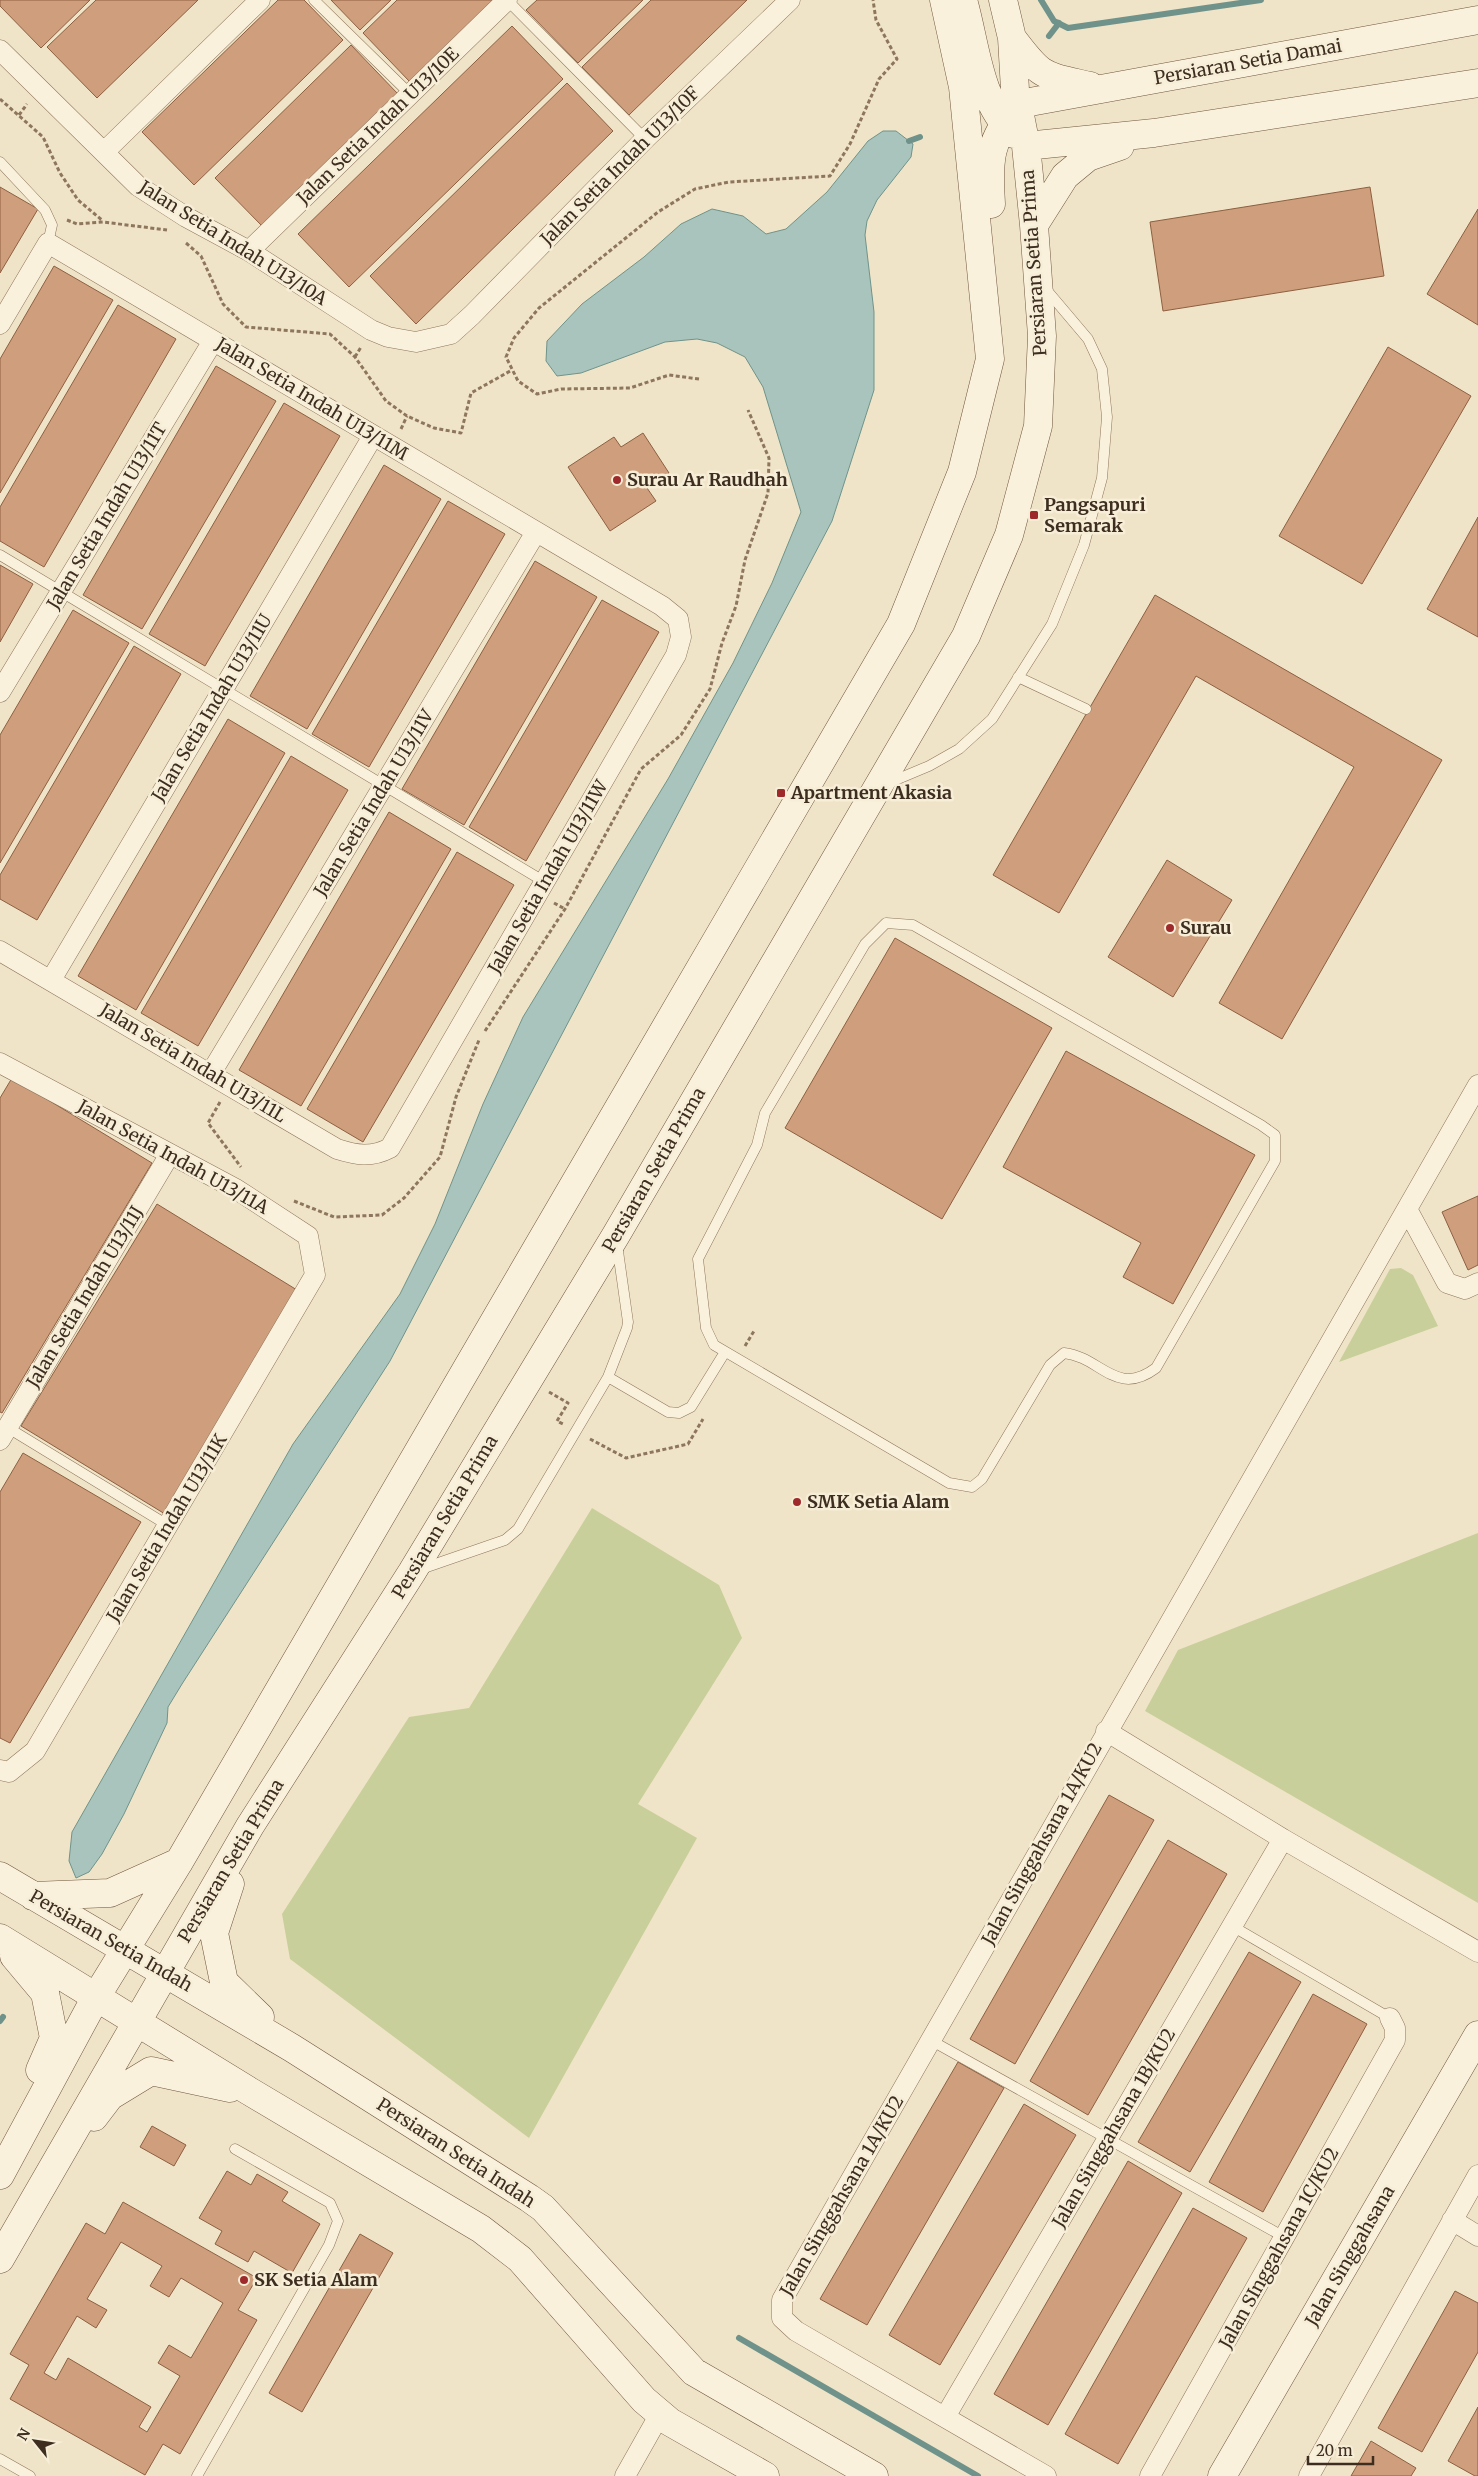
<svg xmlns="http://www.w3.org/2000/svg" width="1478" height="2476" viewBox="0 0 1478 2476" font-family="Merriweather,serif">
  <rect width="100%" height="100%" fill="#f0e4c8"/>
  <path fill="#c9cf9b" d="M1401,1268L1413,1275L1438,1326L1339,1362L1390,1269Z
    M592,1508L719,1585L742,1638L638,1804L697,1838L529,2138L290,1959L282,1914L409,1717L469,1708Z
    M1478,1533V1903L1145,1711L1178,1650Z"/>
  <path fill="#a9c4bc" stroke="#6f938a" d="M883,131H896L913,144L911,157L877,200L867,221L865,235L874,312V390L832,521L390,1361L182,1684L168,1707L167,1723L124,1814L102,1854L89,1872L76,1878L69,1861L72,1832L293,1444L400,1294L435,1224L483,1104L523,1017L668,779L733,663L772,583L801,512L763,387L745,357L717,343L697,339L665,342L581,373L557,376L546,361L547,341L582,304L644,257L681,224L712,209L743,216L766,234L786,229L827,192L868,141Z"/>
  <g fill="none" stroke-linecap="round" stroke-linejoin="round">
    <path stroke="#6f938a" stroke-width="6" d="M1041,0L1054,21L1068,28L1261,0
      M1049,36L1059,23
      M909,141L920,137
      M0,2021L3,2017
      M739,2338L978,2476"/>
  </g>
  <path fill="#cf9f7d" stroke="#8d5f41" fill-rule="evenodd" d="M0,0H90L41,48L0,6Z
    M96,0H198L97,98L47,47Z
    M278,0H304L343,40L194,185L142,132Z
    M331,0H391L360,30Z
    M397,0H495L410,82L363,33Z
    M537,0H643L578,63L526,10Z
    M651,0H747L629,115L582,67Z
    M512,26L563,79L349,287L298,234Z
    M351,45L398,94L262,226L215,178Z
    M567,83L613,131L416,324L370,276Z
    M0,187L38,209L0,273Z
    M1370,187L1384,276L1163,311L1150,222Z
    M1478,209V325L1427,294Z
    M54,266L113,300L0,493V359Z
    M118,305L176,339L44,567L0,541V507Z
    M1388,347L1471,396L1362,584L1279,536Z
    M216,366L276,401L142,629L83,595Z
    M284,403L340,436L205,666L149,634Z
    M643,433L669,473L647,488L656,501L610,531L568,467L614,437L621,447Z
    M384,465L441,499L307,729L250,696Z
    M448,501L505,534L369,767L312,734Z
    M1478,517V637L1427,609Z
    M535,561L597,597L464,825L402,789Z
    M0,565L33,584L0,642Z
    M1155,595L1442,760L1282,1039L1219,1003L1354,767L1196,676L1059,913L993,875Z
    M602,600L659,632L526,861L469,827Z
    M73,610L129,643L0,863V735Z
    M134,646L181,674L37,920L0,899V875Z
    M228,719L285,753L136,1010L78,976Z
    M291,756L348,790L198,1046L141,1013Z
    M389,812L451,849L301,1106L239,1070Z
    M457,852L514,885L363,1142L307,1109Z
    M1167,860L1232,900L1173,997L1108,957Z
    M895,938L1052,1028L942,1219L785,1128Z
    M1066,1051L1255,1155L1173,1304L1123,1277L1141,1243L1003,1167Z
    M12,1078L152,1163L2,1413L0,1412V1098Z
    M1478,1196V1265L1468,1270L1442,1212Z
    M157,1204L297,1290L165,1514L21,1426Z
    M23,1453L141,1522L10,1743L0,1738V1492Z
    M1109,1795L1154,1820L1015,2064L970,2039Z
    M1168,1840L1227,1874L1088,2115L1030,2081Z
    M1249,1952L1301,1982L1190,2172L1138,2142Z
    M1313,1994L1367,2024L1263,2212L1209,2182Z
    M958,2062L1004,2088L867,2325L820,2299Z
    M1024,2104L1076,2135L940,2365L889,2335Z
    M152,2126L186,2145L174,2166L140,2147Z
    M1128,2161L1182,2193L1048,2425L994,2394Z
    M227,2171L251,2185L257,2174L288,2192L282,2201L320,2224L292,2273L254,2251L248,2262L215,2244L222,2231L199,2218Z
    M123,2202L257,2278L238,2310L257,2320L180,2454L163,2444L145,2475L10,2399L29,2365L10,2354L86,2223L105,2234ZM121,2242L162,2266L150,2286L169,2297L181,2278L223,2303L191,2358L169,2345L158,2363L180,2376L147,2432L139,2427L151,2407L68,2358L56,2380L44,2373L77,2316L96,2328L107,2310L87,2299Z
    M1193,2208L1247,2238L1118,2464L1065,2434Z
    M360,2234L393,2253L302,2412L269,2393Z
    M1455,2291L1478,2303V2352L1422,2452L1378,2428Z
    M1478,2407V2476H1475L1448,2461Z
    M1371,2441L1416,2468L1411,2476H1351Z"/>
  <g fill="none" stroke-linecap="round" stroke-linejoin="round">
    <g stroke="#8d765c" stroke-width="11">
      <path id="lane" d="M314,0L410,94
        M507,0L645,139
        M0,162L45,210L52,225L48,243
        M0,555L545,882
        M1018,677L1086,709
        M886,784L929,766L959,749L992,719L1052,624L1084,545L1102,478L1107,417L1102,369L1088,339L1044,287
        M886,923L913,925L1261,1125L1275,1135V1161L1156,1368C1116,1398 1101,1357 1064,1353L1050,1365L982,1479L972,1487L949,1483L714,1345L706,1328L698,1259L757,1145L765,1113L865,944Z
        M608,1377L668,1412L679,1413L691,1407L725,1352
        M5,1426L169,1526
        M421,1569L505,1540L518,1529L608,1377L627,1328L628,1322L617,1244
        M1232,1926L1390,2018
        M932,2041L1286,2238
        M0,2459L30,2476
        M197,2476L329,2245L338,2221L330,2203L235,2149"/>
    </g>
    <g stroke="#8d765c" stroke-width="21">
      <path id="street" d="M0,50L138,186L186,217L249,251L371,330L388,337L416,342L451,334L472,315L645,139L790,0
        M104,152L260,0
        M249,251L507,0
        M0,324L48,243L662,606L678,619L681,637L676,655L390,1148C371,1158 356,1155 337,1149L0,951
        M0,692L213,341
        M51,980L373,436
        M0,1063L236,1189L308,1236L315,1275L35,1751L9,1772L0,1770
        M211,1073L536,532
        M1407,1209L1447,1283L1465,1289L1478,1283
        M0,1440L170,1154
        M1106,1731L1283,1839L1478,1952
        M1452,2220L1478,2236
        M945,2417L1283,1839
        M625,2476L660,2414
        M1046,2476L796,2331L782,2318V2300L1478,1085
        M1150,2476L1395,2040V2028L1390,2018
        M1309,2476L1478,2175"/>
    </g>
    <g stroke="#6f573f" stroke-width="29">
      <path id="secondary" d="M963,0C976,45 978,100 1014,134
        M1012,38C1042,78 1042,75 1090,86
        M1019,104L1478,20
        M1026,146L1154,133L1478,83
        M991,204C988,158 989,141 1019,104
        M1034,225L1065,176L1088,157L1120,146
        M0,1876L292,2048L529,2198L543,2208L694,2372L874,2476
        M230,1884L214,1933L224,1982L260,2017
        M33,1896L110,1893L179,1862
        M0,1938L249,2091L481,2229L520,2259L644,2400L670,2422L765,2476
        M14,1956L45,1993L54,2038L40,2070
        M94,2117L110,2096L151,2071L230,2088
        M0,2175L96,1997L179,1862L901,624L962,472L990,359L963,87L944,0
        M0,2259L250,1826L412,1572L616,1235L966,636L1009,535L1038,426L1042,336L1034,225L1026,146L1015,90L1012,38L1003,0
        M1222,2476L1478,2035"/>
    </g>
    <path stroke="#8d765c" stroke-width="3" stroke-dasharray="4 2.5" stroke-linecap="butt" d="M0,99L43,137L60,173L78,200L103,221
      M19,115L27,104
      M67,220L77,224L103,222L167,230
      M186,243L201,256L223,304L246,327L330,334L355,357L386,401L407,416L434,428L461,433L471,393L512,370
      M355,357L361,347
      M699,379L669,375L630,388L561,389L537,394L518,381L506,357L514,338L539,308L658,212L695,189L729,182L830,176L850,144L879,79L897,59L876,20L873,0
      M401,429L407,416
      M554,903L565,909
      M485,1031L565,909L641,769L681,735L710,689L722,643L736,606L745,560L768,493L769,458L748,410
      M220,1102L208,1123L241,1167
      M294,1201L334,1217L382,1215L404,1198L440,1157L456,1097L479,1040
      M745,1346L754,1331
      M549,1392L568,1403L557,1421L563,1424
      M590,1439L626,1458L688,1444L703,1419"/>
    <use href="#lane" stroke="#faf1dc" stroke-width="10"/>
    <use href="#street" stroke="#faf1dc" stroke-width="20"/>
    <use href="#secondary" stroke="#faf1dc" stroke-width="28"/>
  </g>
  <g fill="#9e2a2b" stroke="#f7eed8" stroke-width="2">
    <circle cx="617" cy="480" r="5"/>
    <rect x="1029" y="510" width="10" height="10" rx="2.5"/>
    <rect x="776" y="788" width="10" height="10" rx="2.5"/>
    <circle cx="1170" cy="928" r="5"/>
    <circle cx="797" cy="1502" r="5"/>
    <circle cx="244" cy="2280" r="5"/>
  </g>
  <g text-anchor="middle" stroke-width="5" stroke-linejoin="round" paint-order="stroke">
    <g font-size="18" fill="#3d2e20" stroke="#f7eed8">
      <text transform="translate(1248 62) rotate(-10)" y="6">Persiaran Setia Damai</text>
      <text transform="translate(378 126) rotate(-44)" y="6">Jalan Setia Indah U13/10E</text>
      <text transform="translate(620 166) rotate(-45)" y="6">Jalan Setia Indah U13/10F</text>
      <text transform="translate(233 243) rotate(32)" y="6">Jalan Setia Indah U13/10A</text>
      <text transform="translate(1034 263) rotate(-94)" y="6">Persiaran Setia Prima</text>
      <text transform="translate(312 399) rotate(31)" y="6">Jalan Setia Indah U13/11M</text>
      <text transform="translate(107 516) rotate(-59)" y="6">Jalan Setia Indah U13/11T</text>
      <text transform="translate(212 708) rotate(-59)" y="6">Jalan Setia Indah U13/11U</text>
      <text transform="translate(374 803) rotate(-59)" y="6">Jalan Setia Indah U13/11V</text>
      <text transform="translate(548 877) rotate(-60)" y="6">Jalan Setia Indah U13/11W</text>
      <text transform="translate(193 1063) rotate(31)" y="6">Jalan Setia Indah U13/11L</text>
      <text transform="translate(173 1157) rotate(29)" y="6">Jalan Setia Indah U13/11A</text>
      <text transform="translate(654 1170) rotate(-60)" y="6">Persiaran Setia Prima</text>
      <text transform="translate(85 1297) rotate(-59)" y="6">Jalan Setia Indah U13/11J</text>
      <text transform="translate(445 1517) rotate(-59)" y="6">Persiaran Setia Prima</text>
      <text transform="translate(167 1528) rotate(-59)" y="6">Jalan Setia Indah U13/11K</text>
      <text transform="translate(1042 1844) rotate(-61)" y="6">Jalan Singgahsana 1A/KU2</text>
      <text transform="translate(231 1861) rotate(-59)" y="6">Persiaran Setia Prima</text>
      <text transform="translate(111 1941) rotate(30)" y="6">Persiaran Setia Indah</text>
      <text transform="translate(1114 2128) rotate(-60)" y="6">Jalan Singgahsana 1B/KU2</text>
      <text transform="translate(456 2153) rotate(33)" y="6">Persiaran Setia Indah</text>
      <text transform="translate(842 2196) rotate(-60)" y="6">Jalan Singgahsana 1A/KU2</text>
      <text transform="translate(1279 2248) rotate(-61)" y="6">Jalan SInggahsana 1C/KU2</text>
      <text transform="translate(1350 2256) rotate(-60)" y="6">Jalan Singgahsana</text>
    </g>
    <g font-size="18" font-weight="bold" fill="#3d2e20" stroke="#f7eed8" text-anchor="start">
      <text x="627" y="486">Surau Ar Raudhah</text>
      <text x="1044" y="511">Pangsapuri<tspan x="1044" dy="21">Semarak</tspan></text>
      <text x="791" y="799">Apartment Akasia</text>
      <text x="1180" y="934">Surau</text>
      <text x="807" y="1508">SMK Setia Alam</text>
      <text x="254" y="2286">SK Setia Alam</text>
    </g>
  </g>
  <g transform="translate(35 2441) rotate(300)" stroke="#f7eed8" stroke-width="4" paint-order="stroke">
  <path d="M0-4L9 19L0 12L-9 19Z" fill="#3d2e20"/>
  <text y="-8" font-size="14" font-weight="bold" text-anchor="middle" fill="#3d2e20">N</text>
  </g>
  <path d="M1308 2456v8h65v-8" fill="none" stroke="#3d2e20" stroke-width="2.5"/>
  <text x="1316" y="2456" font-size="15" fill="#3d2e20" stroke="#f7eed8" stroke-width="4" paint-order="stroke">20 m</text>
</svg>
